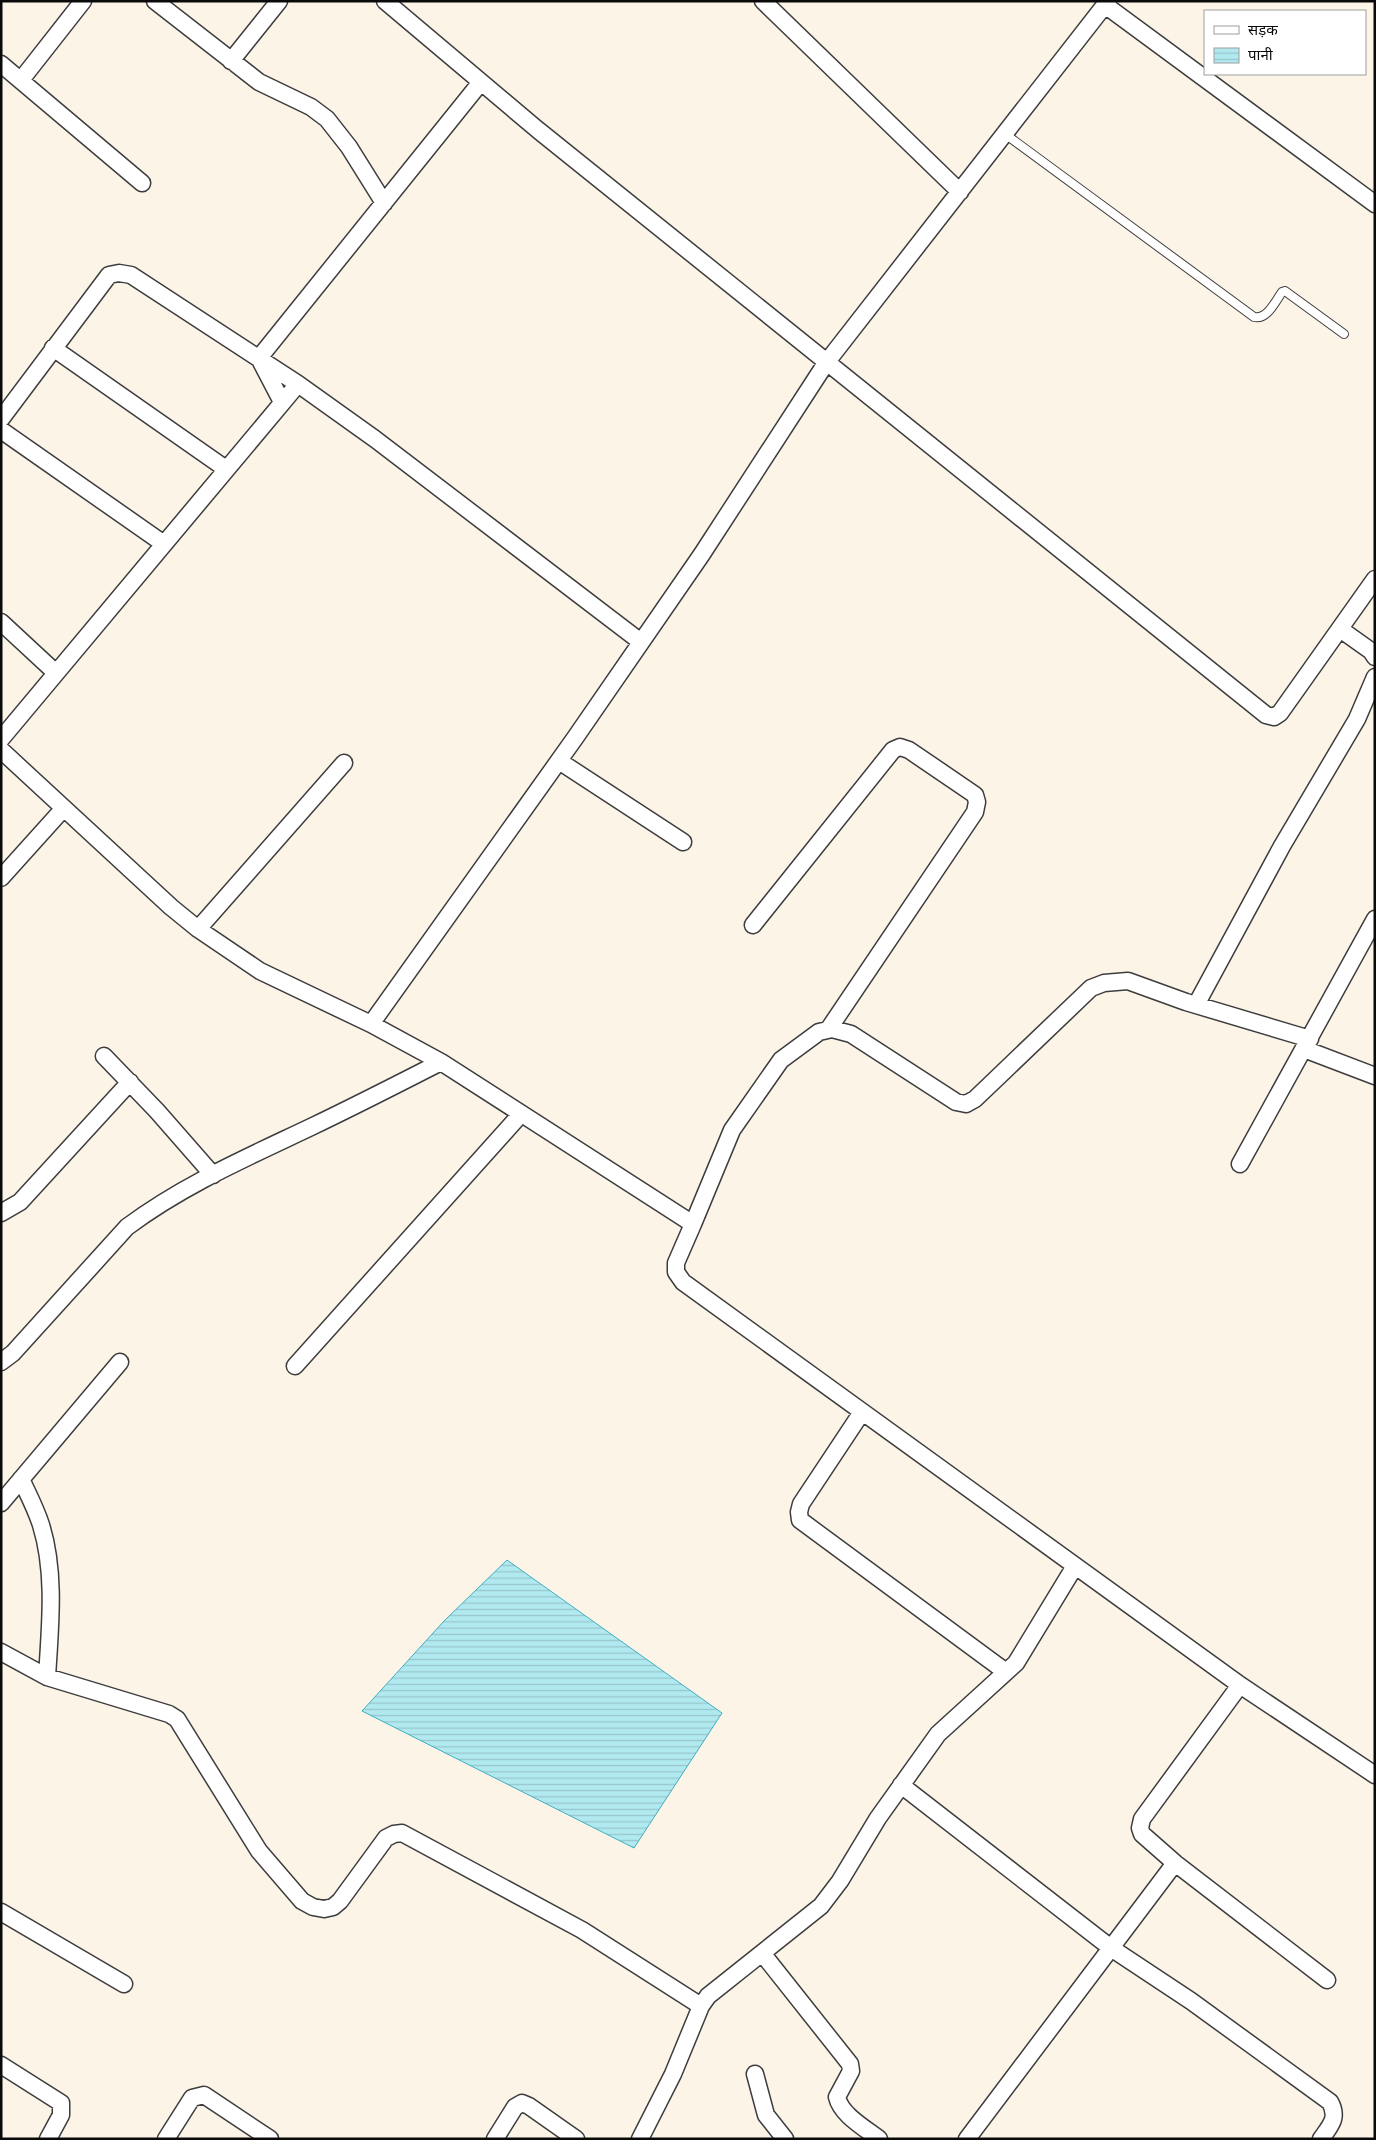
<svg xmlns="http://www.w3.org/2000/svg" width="1376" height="2140" viewBox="0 0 1376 2140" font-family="Georgia,'Noto Sans Devanagari',serif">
  <defs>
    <pattern id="water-rules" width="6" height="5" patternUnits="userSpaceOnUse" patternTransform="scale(1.25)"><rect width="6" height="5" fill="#b1e9f0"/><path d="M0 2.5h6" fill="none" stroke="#97c6cc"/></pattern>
  </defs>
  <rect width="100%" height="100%" fill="#fdf4e8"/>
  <path fill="url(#water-rules)" stroke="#3faec0" d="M507,1560L722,1713L634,1848L362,1711L444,1621Z"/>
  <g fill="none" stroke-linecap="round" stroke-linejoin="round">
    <g stroke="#3d3d3d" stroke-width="10">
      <path id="service" d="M1005,134L1254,317C1267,320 1275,302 1282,292L1285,291L1344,334"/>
    </g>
    <g stroke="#3d3d3d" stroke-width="19">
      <path id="minor" d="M155,1L259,82L311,107L327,119L349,147L384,203
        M385,1L538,130L1266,715L1274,717L1280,713L1375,579
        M763,1L960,192
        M1105,5L1375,204
        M231,61L279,1
        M1,64L142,183
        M21,80L83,1
        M53,348L226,469
        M282,402L259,358L481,82
        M1,419L109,275L119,273L131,275L298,384L375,439L641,642
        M1,430L164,544
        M1,622L56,673
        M1340,629L1371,651L1375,657
        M1,739L298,384
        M1,750L171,907L198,929L260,971L371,1024L441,1062
        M559,761L683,842
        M1,878L64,808
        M753,925L893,750L900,747L909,750L975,795L977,802L975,812L828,1030
        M198,929L344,763
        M1196,1005L1282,846L1357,719L1375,677
        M371,1024L575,738L702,554L826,363L1108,1
        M1304,1049L1375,1076
        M104,1056L157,1111L213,1175
        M1240,1164L1375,919
        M1,1213L20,1202L130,1082
        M693,1224L676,1263V1272L683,1282L1240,1685L1375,1775
        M1,1362L13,1353L127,1227C183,1185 248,1157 311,1127C355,1106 398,1084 441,1062L693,1224L732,1130L781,1060L819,1032L832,1029L851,1034L956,1102L966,1104L975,1099L1091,988L1104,983L1128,981L1186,1002L1310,1039
        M295,1366L521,1114
        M862,1412L801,1504L799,1512L800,1520L1006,1672
        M21,1479C28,1494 36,1509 41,1525C56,1573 50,1627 47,1677
        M1,1503L120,1362
        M1,1652L47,1677L169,1714L177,1719L259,1851L302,1901L313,1907L324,1909L333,1907L340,1901L386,1838L394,1834L402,1833L582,1930L701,2006
        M901,1785L1111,1948L1191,2001L1330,2102C1339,2118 1330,2126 1321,2139
        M1175,1863L1327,1980
        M1,1912L124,1984
        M762,1953L850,2064L851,2071L837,2097C841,2115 865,2128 879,2139
        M1,2065L61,2103V2115L48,2139
        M755,2074L766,2115L785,2139
        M166,2139L192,2098L204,2095L270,2139
        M495,2139L515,2107L522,2103L529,2106L576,2139
        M640,2139L673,2074L701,2006L708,1996L821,1906L840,1881L878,1818L938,1734L1016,1663L1075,1566
        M967,2139L1175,1863L1142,1834L1140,1828L1142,1819L1240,1685"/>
    </g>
    <use href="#service" stroke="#fff" stroke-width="8"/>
    <use href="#minor" stroke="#fff" stroke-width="16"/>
  </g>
  <rect width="1376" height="2140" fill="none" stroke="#0a0a0a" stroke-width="5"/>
  <rect x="1204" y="10" width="162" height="65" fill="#ffffff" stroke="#9d9d9d"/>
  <rect x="1214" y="26" width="25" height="8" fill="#ffffff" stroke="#9d9d9d"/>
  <text x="1248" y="35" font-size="15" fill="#0a0a0a">सड़क</text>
  <rect x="1214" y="48" width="25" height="15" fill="url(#water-rules)" stroke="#9d9d9d"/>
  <text x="1248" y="60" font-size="15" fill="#0a0a0a">पानी</text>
</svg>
